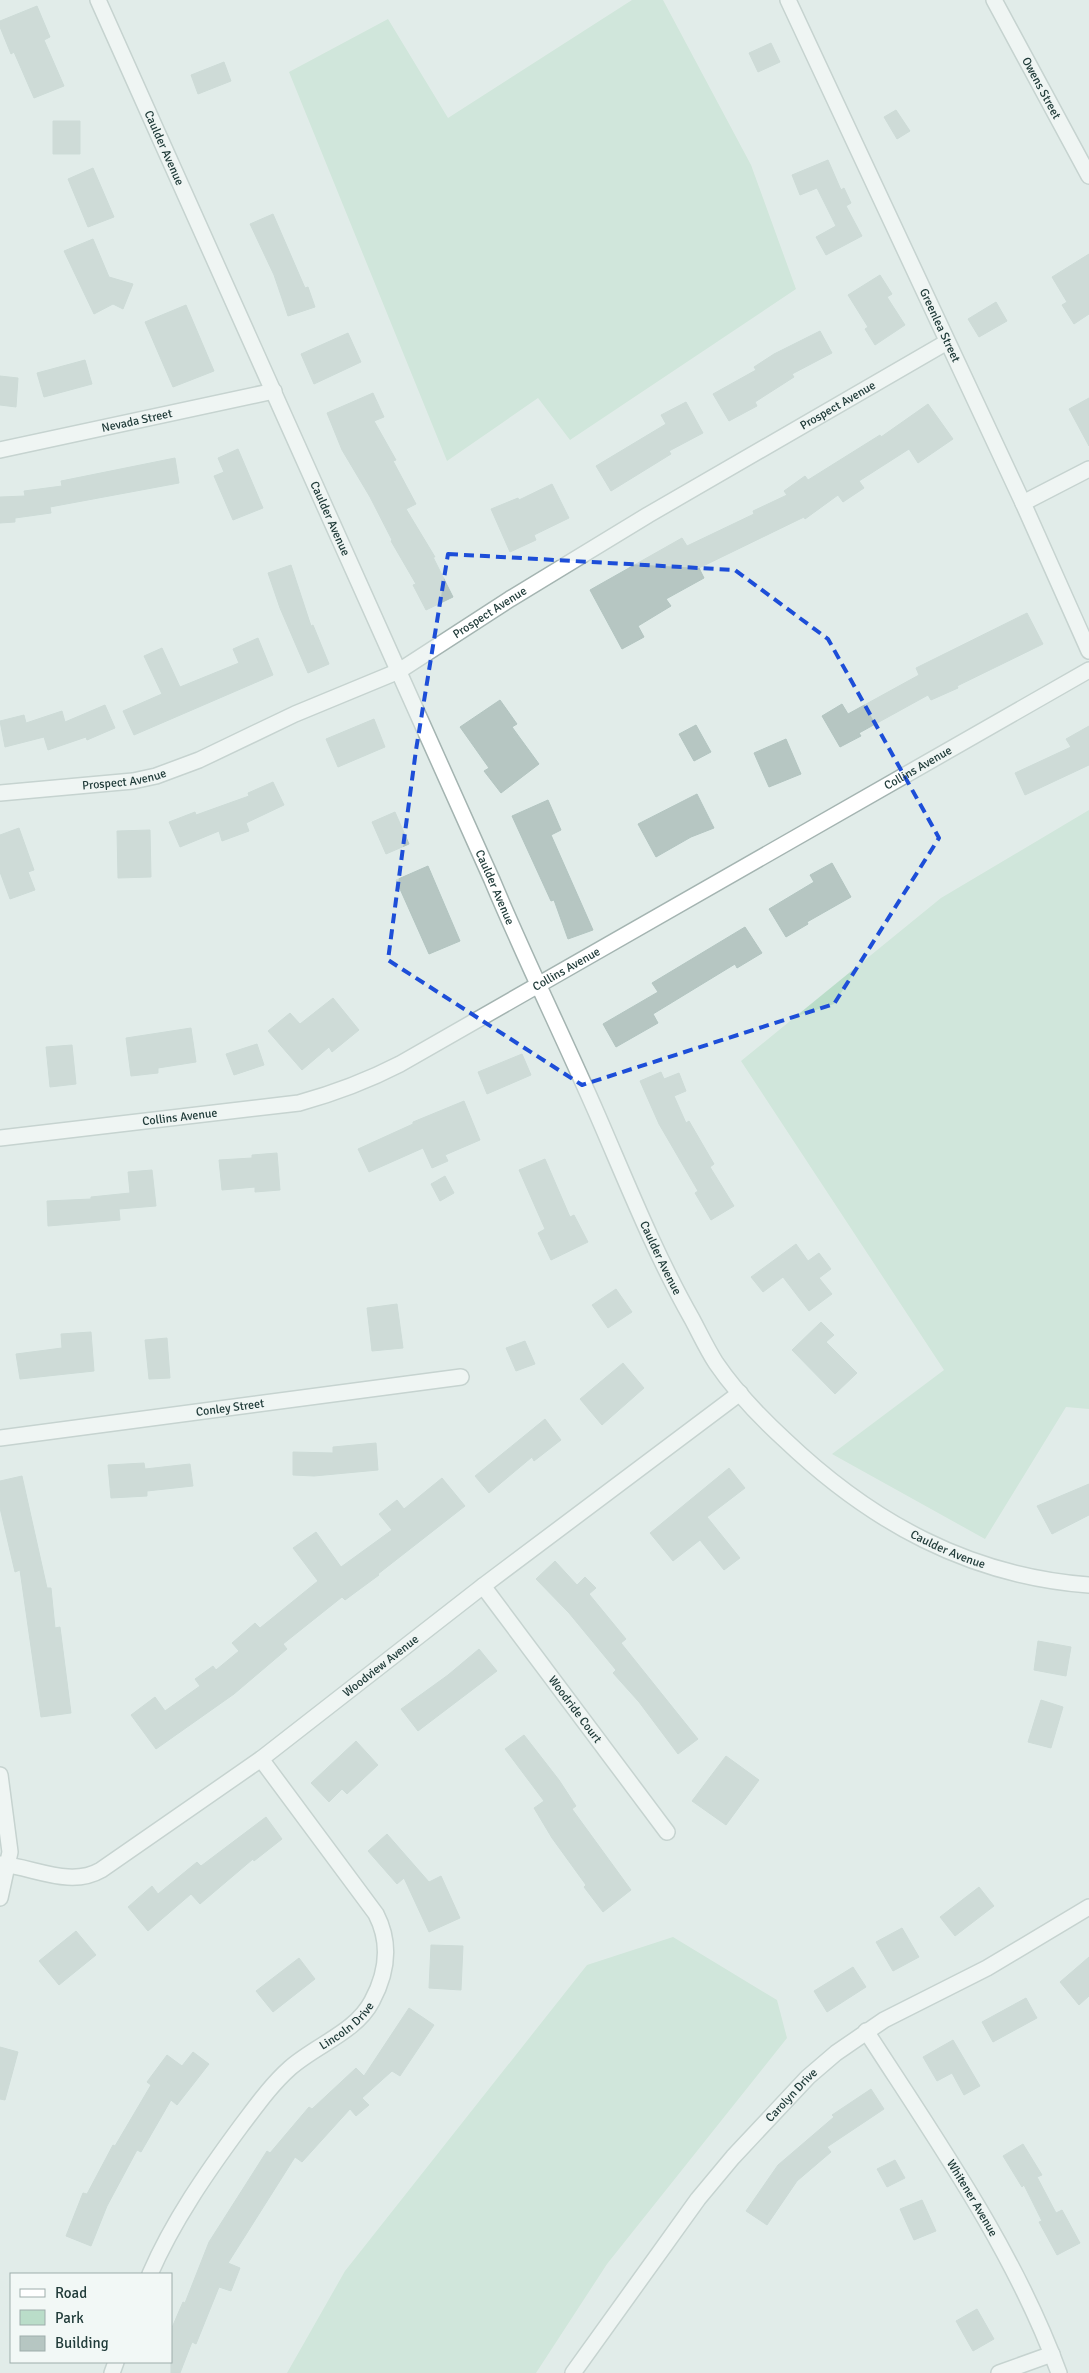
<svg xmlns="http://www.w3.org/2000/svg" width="1089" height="2373" viewBox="0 0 1089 2373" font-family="Signika,sans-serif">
  <rect width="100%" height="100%" fill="#e1ece9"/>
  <path fill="#baddc9" d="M632,0H663L751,165L796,289L570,440L538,398L447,461L289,72L388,19L448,118Z
    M1089,810V1409L1066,1407L985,1539L832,1454L944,1370L741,1061L941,898Z
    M673,1937L777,2000L787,2038L607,2264L536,2373H287L345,2271L587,1965Z"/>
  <path fill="#b6c6c2" stroke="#b3c5c1" d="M37,6L50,37L44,40L64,86L34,98L14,52L11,54L0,27V21Z
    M771,43L780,62L758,72L749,53Z
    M224,62L231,81L198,94L191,75Z
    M896,110L910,131L897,139L884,117Z
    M53,121H80V154H53Z
    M828,160L841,190L844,188L851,203L846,206L862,236L826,255L816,237L836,226L817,188L800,195L792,175Z
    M93,168L114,217L88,227L68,179Z
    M273,214L305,288L308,287L315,307L288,316L274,275L250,224Z
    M93,239L109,277L133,284L123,309L113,304L94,314L64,251Z
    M1089,254V314L1074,324L1062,305L1067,302L1052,277Z
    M880,275L892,294L887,297L905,325L875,345L865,329L868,327L848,295Z
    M996,302L1007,321L979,337L968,319Z
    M186,305L214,371L173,387L145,322Z
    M820,331L832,353L792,374L794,377L755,402L757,406L729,421L713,394L756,370L754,367L774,354Z
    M348,333L361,362L314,384L301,354Z
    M85,360L92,384L44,397L37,373Z
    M0,376L18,378L16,407L0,405Z
    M373,393L384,417L374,421L396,460L393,461L416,504L406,509L435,557H433L453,597L426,610L413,585L416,584L391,541L392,540L370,497L342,450L327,413Z
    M1089,398V446L1069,409Z
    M686,402L703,433L669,451L671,454L611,491L596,466L666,424L661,415Z
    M928,404L953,439L918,463L909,449L859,481L864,488L843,502L838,495L805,519L804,517L699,568L704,578L666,599L671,606L638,626L644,637L622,649L590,590L682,538L687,546L754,514L753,511L787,495L784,491L805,476L808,480L880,435L881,437Z
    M238,449L263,508L233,520L214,476L224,472L218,458Z
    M175,458L179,483L50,507L51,513L15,518V522L0,523V497L25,496L24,491L62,486L61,481Z
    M552,484L569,518L534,535L536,540L510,552L491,509L518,498L519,500Z
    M291,565L311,626L313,625L329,664L308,673L280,608L268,573Z
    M1027,613L1043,644L957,686L958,688L931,700L928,695L859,733L861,736L840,747L822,716L842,704L848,714L919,675L916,668Z
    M258,638L273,675L134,735L123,711L162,694L144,656L162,648L180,687L239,663L233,649Z
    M500,700L517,724L512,727L539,764L501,793L484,771L489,768L460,727Z
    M105,705L115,728L87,740L86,737L48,750L44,737L5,747L0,721L24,715L26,723L62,711L65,722Z
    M374,719L385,747L338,767L326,739Z
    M696,725L711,752L694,761L679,734Z
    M1089,726V765L1025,795L1015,773L1071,747L1066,739Z
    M786,739L801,774L769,787L754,753Z
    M273,782L284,805L246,823L249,831L222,841L219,831L180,847L169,822L195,812L196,815L249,796L248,793Z
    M697,794L714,828L691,837L656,857L638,824Z
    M548,800L561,830L551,835L593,930L568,939L554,900L551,901L512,816Z
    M395,812L409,844L386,854L372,822Z
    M19,828L34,870L28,872L35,890L10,899L0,872V835Z
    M150,830L151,877L118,878L117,831Z
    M832,863L851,897L807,922L808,924L786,937L769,909L814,882L810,875Z
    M428,866L460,941L429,954L396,880Z
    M745,927L762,953L737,968L735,964L653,1014L658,1023L616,1047L603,1024L658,992L652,983Z
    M333,998L359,1030L332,1052L329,1047L302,1070L268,1031L290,1013L300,1024Z
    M191,1028L196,1062L158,1068V1073L131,1076L126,1038Z
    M257,1044L264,1065L234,1075L226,1054Z
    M72,1045L76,1084L50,1087L46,1047Z
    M522,1054L531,1075L487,1094L478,1072Z
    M661,1072L664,1079L679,1073L686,1091L674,1096L686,1123L689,1121L714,1164L710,1167L734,1206L711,1220L695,1193L698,1191L659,1124L640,1081Z
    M464,1101L480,1140L445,1155L448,1161L432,1168L423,1148L369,1172L358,1149L413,1124V1122Z
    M277,1153L280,1190L255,1192V1187L222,1190L219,1160L252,1158V1155Z
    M545,1159L570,1217L574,1215L588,1242L551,1260L538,1233L545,1229L519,1170Z
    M152,1170L156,1206L119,1209L120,1220L48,1226L47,1201L91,1199V1197L130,1193L128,1172Z
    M445,1176L454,1193L440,1201L431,1184Z
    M796,1244L808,1261L819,1253L831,1269L819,1278L832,1294L809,1311L783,1277L763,1292L751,1277Z
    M616,1289L632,1312L608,1328L592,1305Z
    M397,1304L403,1348L372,1351L367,1308Z
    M821,1322L834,1335L826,1342L857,1373L835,1394L792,1350Z
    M91,1332L94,1371L20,1379L16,1354L62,1348L61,1334Z
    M167,1338L170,1378L149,1379L145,1340Z
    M525,1341L535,1364L516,1371L506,1348Z
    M623,1363L644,1388L602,1425L580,1399Z
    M545,1419L561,1440L534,1461L532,1457L489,1493L475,1476Z
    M376,1443L378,1470L314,1476L293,1475V1452L333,1453V1447Z
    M144,1463L145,1469L190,1464L193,1486L147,1491V1496L111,1498L108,1465Z
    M729,1468L745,1488L707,1517L740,1558L724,1570L700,1540L673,1561L650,1533Z
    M22,1476L47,1588H51L55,1628L60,1627L71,1713L41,1717L20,1570L15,1572L0,1508V1481Z
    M442,1478L465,1506L378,1574L379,1575L345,1600L342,1597L283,1644L287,1649L234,1694L156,1749L131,1715L155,1697L165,1711L200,1686L195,1679L213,1666L216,1670L239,1651L232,1643L255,1623L260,1628L318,1581L293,1548L316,1532L341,1567L392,1530L379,1514L397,1500L404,1509Z
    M1089,1484V1515L1052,1534L1037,1506Z
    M555,1561L577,1585L585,1577L596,1588L589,1594L626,1639L621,1643L698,1739L678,1754L639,1702L613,1673L616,1670L569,1613L536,1579Z
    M1038,1641L1071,1647L1066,1676L1034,1670Z
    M479,1649L497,1671L418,1731L401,1709L448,1675Z
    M1041,1700L1063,1707L1051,1748L1028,1742Z
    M524,1735L559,1780L576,1806L572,1809L631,1890L603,1912L584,1887L586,1885L552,1838L534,1808L544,1801L505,1749Z
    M356,1741L378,1765L347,1794L342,1789L329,1802L311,1783Z
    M726,1756L759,1780L726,1825L692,1801Z
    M266,1817L282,1839L254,1861L253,1859L200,1904L191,1894L148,1931L128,1907L152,1886L158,1894L197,1862L201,1866Z
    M387,1834L429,1882L441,1876L460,1918L429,1932L404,1878L397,1884L368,1851Z
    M979,1887L994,1906L955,1936L940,1917Z
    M902,1928L919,1957L893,1971L876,1942Z
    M76,1931L96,1955L59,1985L39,1961Z
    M431,1945L463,1946L461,1990L429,1988Z
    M1089,1957V1996L1079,2005L1060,1982Z
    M299,1958L315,1979L273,2012L256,1991Z
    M853,1967L866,1987L827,2012L814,1991Z
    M1026,1998L1037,2018L993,2042L982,2022Z
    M409,2008L434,2025L400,2076L392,2071L362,2098L369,2105L356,2116L350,2109L302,2162L295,2157L228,2263L240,2268L231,2291L219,2287L196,2344L192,2342L180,2373H171V2330L183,2302L185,2303L209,2242L267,2151L270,2153L309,2107L312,2109L356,2068L364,2076Z
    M953,2040L980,2086L964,2095L952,2073L937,2081L923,2057Z
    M0,2047L18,2052L5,2100L0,2099Z
    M193,2052L209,2064L177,2105L171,2100L141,2152L137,2150L107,2206L91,2246L66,2236L83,2193L87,2194L113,2145L115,2146L151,2085L147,2082L167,2055L182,2066Z
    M871,2089L884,2109L827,2147L831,2152L797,2181L767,2225L746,2211L778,2165L834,2117L832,2115Z
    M1023,2144L1042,2175L1037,2177L1056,2213L1062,2210L1080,2243L1057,2255L1039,2222L1042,2221L1024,2185L1022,2187L1003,2156Z
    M895,2160L905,2178L887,2187L877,2169Z
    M922,2200L936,2231L914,2240L900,2209Z
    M977,2309L994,2339L973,2351L956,2321Z"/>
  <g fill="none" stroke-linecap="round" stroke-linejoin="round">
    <g stroke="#a4b4b1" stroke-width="18">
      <g id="minor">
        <path id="s1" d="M98,0L492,880C525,959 563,1036 597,1114C627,1183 655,1254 692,1319C700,1334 707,1349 716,1363C735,1391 760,1417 785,1440C871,1522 969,1576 1089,1585"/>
        <path id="s2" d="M788,0L1023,503L1089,651"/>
        <path id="s3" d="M994,0L1089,176"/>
        <path id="s4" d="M0,450L274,391"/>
        <path d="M1023,503L1089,469"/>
        <path id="s5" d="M0,793L133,781L156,776L199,760L295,714L399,671L510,599L648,515L947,342"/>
        <path id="s6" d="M0,1138L299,1103C335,1093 367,1081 400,1064L1089,670"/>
        <path id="s7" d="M0,1438L461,1377"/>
        <path id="s8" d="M483,1586L667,1832"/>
        <path d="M0,1775L10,1852L0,1898"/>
        <path id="s9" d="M0,1864C34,1867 70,1888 101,1870L261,1759L483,1586L740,1393"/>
        <path id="s10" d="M866,2031C937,2141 1014,2250 1059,2373"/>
        <path id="s11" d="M150,2274C173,2221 207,2172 241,2126C257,2105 271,2085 290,2068C316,2045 356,2032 372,2001C387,1973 391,1943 376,1914L261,1759"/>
        <path d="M112,2373L116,2362"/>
        <path id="s12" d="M573,2373L698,2199L733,2157L808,2077L836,2053L884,2020L987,1968L1089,1907"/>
        <path d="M999,2373L1052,2354"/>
      </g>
    </g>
    <use href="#minor" stroke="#fff" stroke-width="15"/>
  </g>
  <path d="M0 0H1089V2373H0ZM448,554L735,570L828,639L939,838L834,1004L582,1085L388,960L416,750Z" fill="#e1ece9" fill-opacity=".55" fill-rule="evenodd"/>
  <path fill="none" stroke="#1d4ed8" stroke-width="4" stroke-dasharray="10 6" stroke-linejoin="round" d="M448,554L735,570L828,639L939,838L834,1004L582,1085L388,960L416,750Z"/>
  <g text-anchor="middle" stroke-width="4" stroke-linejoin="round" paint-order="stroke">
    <g font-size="12" fill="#213c3a" stroke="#f2f8f6">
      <text dy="4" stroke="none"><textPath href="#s3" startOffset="100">Owens Street</textPath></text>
      <text dy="4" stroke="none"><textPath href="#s1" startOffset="162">Caulder Avenue</textPath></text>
      <text dy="4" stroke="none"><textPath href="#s2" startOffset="359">Greenlea Street</textPath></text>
      <text dy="4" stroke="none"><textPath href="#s5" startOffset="935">Prospect Avenue</textPath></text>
      <text dy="4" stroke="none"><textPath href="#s4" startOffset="140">Nevada Street</textPath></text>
      <text dy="4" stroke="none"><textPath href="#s1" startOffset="568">Caulder Avenue</textPath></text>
      <text dy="4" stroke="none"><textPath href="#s5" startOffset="530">Prospect Avenue</textPath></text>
      <text dy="4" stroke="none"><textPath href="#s6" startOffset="1006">Collins Avenue</textPath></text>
      <text dy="4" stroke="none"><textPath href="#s5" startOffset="125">Prospect Avenue</textPath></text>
      <text dy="4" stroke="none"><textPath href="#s1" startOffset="972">Caulder Avenue</textPath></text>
      <text dy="4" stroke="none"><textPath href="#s6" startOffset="601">Collins Avenue</textPath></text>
      <text dy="4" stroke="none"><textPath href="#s6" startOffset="181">Collins Avenue</textPath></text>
      <text dy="4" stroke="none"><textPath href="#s1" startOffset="1378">Caulder Avenue</textPath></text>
      <text dy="4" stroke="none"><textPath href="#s7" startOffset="232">Conley Street</textPath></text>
      <text dy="4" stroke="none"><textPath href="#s1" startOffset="1798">Caulder Avenue</textPath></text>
      <text dy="4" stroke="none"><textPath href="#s9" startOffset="450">Woodview Avenue</textPath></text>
      <text dy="4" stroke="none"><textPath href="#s8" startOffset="154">Woodride Court</textPath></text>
      <text dy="4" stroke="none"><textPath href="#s11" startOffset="321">Lincoln Drive</textPath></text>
      <text dy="4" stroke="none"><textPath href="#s12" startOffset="354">Carolyn Drive</textPath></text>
      <text dy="4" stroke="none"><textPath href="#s10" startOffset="198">Whitener Avenue</textPath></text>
    </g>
  </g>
  <rect x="10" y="2273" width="162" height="90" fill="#f2f8f6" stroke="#9eadab"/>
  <rect x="20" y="2289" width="25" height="8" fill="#ffffff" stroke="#9eadab"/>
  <text x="55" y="2298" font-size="15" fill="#213c3a">Road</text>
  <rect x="20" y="2310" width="25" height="15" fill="#baddc9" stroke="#9eadab"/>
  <text x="55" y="2323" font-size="15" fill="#213c3a">Park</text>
  <rect x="20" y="2336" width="25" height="15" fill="#b6c6c2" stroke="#9eadab"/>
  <text x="55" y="2348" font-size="15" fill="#213c3a">Building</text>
</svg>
